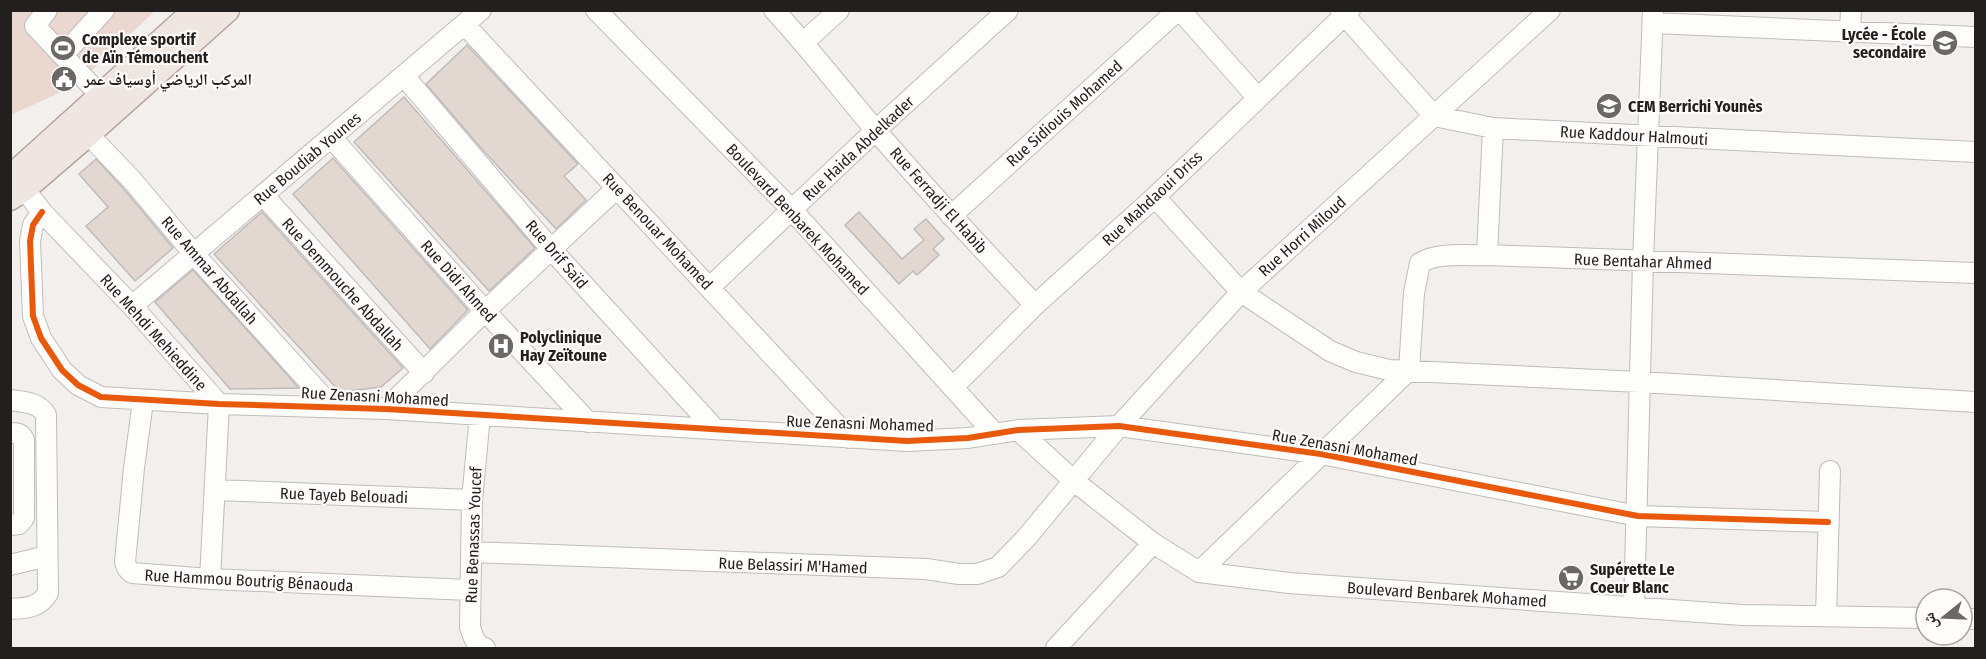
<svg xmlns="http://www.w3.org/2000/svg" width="1986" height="659" viewBox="0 0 1986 659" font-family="'Fira Sans Condensed','Noto Naskh Arabic',sans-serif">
  <rect width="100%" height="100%" fill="#f3efed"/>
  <path fill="#ead7cf" d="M10,11H155L76,85L11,115Z"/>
  <path fill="#e3d7d2" stroke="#bfbcba" stroke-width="1.5" d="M467,45L578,164L564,176L586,200L556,229L481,148L426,84Z
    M404,97L535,248L489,291L354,142Z
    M333,158L468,310L430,349L293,194Z
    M96,159L123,188L173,248L135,281L86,226L108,207L79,174Z
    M262,212L403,368L381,387L340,392L214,254Z
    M859,212L902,259L924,240L914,229L926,219L944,239L933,249L939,255L917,275L913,271L899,284L845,225Z
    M193,270L299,388L230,389L155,302Z"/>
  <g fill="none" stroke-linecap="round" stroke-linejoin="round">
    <g stroke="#bfbcbb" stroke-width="22">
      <path id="minor" d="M47,10L35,26L101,96
        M596,10L792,210L995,434
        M774,10C811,50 843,92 878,133C929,192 982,249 1035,305
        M1180,10L1257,97
        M1340,10L1434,116L1493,128L1976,152
        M1653,23L1976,37
        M465,25L849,438
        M1850,31L1851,10
        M804,42L839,10
        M64,54L104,10
        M404,76L551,249L714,428
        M88,134L132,180L194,254L331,406
        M331,137L485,311L588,422
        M24,189L42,212L132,306L219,404L210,579
        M263,195L424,373
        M1155,197L1241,292L1330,351L1356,362L1389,370L1640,382L1976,402
        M42,212L33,225L30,241L33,316L41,338L62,370L78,385L101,397L219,404L386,409L907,441L968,438L1018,430L1119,426L1321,454L1638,516L1828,522
        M951,216L1178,10
        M1487,255L1493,128
        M710,287L876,130L1008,10
        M132,306L481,10
        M954,386L1035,305L1155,197L1350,10
        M10,400C24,402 39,402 46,415L48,593C39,608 26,608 10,609
        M143,401L134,468L125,562L127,568L132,573L210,579L470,590
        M386,409L485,311L617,188
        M480,415L472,500L470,627C473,636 475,645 485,648
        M1018,430L1074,481L1153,543L1199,572L1289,583L1742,615L1926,618
        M10,433C18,433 21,433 24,440V518L19,524L10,525
        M215,490L472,500
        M472,552L926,569L959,574H977L998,567L1027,537L1119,426L1241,292L1550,10
        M10,565L47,556
        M1199,572L1409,370L1414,293L1420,263C1438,252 1466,256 1487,255L1976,273
        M1634,607L1643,261L1653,10
        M1826,616L1830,471
        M1962,619H1976
        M1056,648L1153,543"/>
    </g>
    <g stroke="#b6a49d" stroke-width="27">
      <path id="major" d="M10,178L196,10
        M10,198L24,189L88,134L227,10"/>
    </g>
    <use href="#minor" stroke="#fdfdfc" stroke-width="20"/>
    <use href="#major" stroke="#efe6e1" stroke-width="24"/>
    <g stroke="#fffcfb" stroke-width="10">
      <path id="cycleway" d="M42,212L33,225L30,241L33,316L41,338L62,370L78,385L101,397L219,404L386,409L907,441L968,438L1018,430L1119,426L1321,454L1638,516L1828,522"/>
    </g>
    <use href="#cycleway" stroke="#e8590c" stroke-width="6"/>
  </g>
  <defs>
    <g id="school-disc" transform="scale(1.35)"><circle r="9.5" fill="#6b6866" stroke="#fffcfb"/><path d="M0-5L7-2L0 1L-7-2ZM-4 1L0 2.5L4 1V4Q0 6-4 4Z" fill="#fff"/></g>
    <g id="stadium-disc" transform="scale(1.35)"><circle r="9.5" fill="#6b6866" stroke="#fffcfb"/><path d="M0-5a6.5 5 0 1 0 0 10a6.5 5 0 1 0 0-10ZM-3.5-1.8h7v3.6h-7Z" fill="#fff"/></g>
    <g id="civic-disc" transform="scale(1.35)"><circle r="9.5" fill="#6b6866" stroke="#fffcfb"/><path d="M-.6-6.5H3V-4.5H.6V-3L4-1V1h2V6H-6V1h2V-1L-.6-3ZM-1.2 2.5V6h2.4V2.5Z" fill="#fff"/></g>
    <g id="hospital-disc" transform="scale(1.35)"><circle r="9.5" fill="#6b6866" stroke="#fffcfb"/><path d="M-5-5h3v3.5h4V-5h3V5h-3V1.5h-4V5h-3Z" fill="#fff"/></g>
    <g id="supermarket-disc" transform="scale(1.35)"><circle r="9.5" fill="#6b6866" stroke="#fffcfb"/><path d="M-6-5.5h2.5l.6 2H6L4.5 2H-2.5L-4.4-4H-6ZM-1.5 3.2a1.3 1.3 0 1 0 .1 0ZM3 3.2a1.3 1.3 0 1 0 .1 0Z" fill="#fff"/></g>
  </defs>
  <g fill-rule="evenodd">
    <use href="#school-disc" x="1945" y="43"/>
    <use href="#stadium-disc" x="63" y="48"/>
    <use href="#civic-disc" x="64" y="79"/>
    <use href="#school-disc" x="1609" y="106"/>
    <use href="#hospital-disc" x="501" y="346"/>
    <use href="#supermarket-disc" x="1571" y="578"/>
  </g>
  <g text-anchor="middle" stroke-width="4.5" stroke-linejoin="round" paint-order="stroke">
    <g font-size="16" font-weight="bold" fill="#221f1e" stroke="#fffcfb" text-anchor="start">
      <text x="1926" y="40" text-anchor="end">Lycée - École<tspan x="1926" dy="18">secondaire</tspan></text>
      <text x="82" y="45">Complexe sportif<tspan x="82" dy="18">de Aïn Témouchent</tspan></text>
      <text x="84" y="85">المركب الرياضي أوسياف عمر</text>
      <text x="1628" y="112">CEM Berrichi Younès</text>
      <text x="520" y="343">Polyclinique<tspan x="520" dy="18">Hay Zeïtoune</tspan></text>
      <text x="1590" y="575">Supérette Le<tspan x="1590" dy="18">Coeur Blanc</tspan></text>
    </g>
    <g font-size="16" fill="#221f1e" stroke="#fffcfb">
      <text transform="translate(1064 113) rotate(-42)" y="6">Rue Sidiouis Mohamed</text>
      <text transform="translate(1634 135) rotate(3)" y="6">Rue Kaddour Halmouti</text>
      <text transform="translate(858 148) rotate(-43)" y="6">Rue Haida Abdelkader</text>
      <text transform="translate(307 158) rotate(-40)" y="6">Rue Boudiab Younes</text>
      <text transform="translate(1152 198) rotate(-43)" y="6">Rue Mahdaoui Driss</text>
      <text transform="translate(939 200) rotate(48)" y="6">Rue Ferradji El Habib</text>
      <text transform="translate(798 219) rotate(47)" y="6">Boulevard Benbarek Mohamed</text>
      <text transform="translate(658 231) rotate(47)" y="6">Rue Benouar Mohamed</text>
      <text transform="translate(1302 236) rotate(-42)" y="6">Rue Horri Miloud</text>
      <text transform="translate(557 254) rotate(49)" y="6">Rue Drif Saïd</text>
      <text transform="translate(1643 261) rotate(2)" y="6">Rue Bentahar Ahmed</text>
      <text transform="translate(210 270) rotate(49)" y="6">Rue Ammar Abdallah</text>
      <text transform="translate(459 281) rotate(48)" y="6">Rue Didi Ahmed</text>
      <text transform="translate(343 284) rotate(48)" y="6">Rue Demmouche Abdallah</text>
      <text transform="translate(154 332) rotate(48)" y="6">Rue Mehdi Mehieddine</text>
      <text transform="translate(375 396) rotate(3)" y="6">Rue Zenasni Mohamed</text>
      <text transform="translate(860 423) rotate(2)" y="6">Rue Zenasni Mohamed</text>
      <text transform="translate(1345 447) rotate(10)" y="6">Rue Zenasni Mohamed</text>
      <text transform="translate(344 495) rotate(2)" y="6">Rue Tayeb Belouadi</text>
      <text transform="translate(473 535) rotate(-88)" y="6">Rue Benassas Youcef</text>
      <text transform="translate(793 565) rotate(2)" y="6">Rue Belassiri M'Hamed</text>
      <text transform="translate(249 580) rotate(3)" y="6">Rue Hammou Boutrig Bénaouda</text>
      <text transform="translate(1447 594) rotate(4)" y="6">Boulevard Benbarek Mohamed</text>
    </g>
  </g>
  <rect width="1986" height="659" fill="none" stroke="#221f1e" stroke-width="24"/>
  <g transform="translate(1944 617) rotate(252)"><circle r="28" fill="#fffcfb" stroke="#a7a4a3" stroke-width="1.5"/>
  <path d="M0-4.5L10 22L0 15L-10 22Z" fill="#6b6866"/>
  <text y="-9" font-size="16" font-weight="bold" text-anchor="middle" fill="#221f1e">ش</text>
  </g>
</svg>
